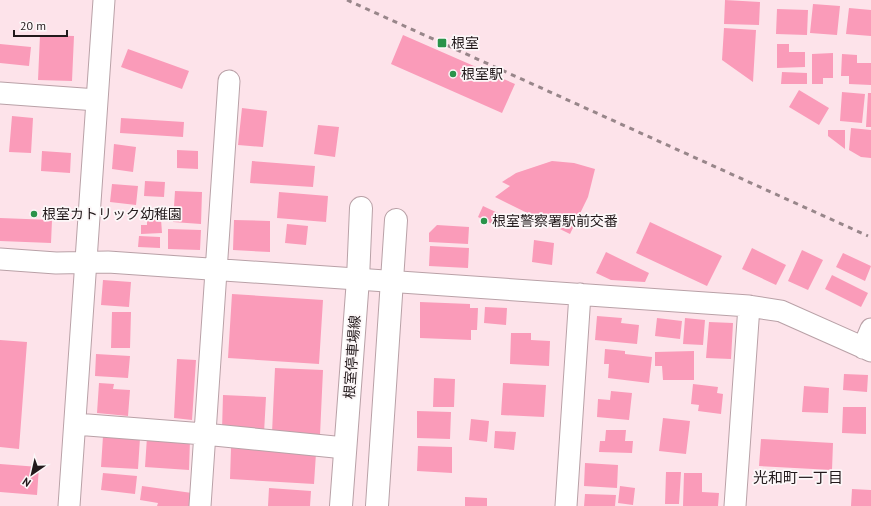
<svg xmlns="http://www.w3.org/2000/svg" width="871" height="506" viewBox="0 0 871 506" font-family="'PT Sans','Noto Sans JP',sans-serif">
  <rect width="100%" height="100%" fill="#fde3ea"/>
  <path fill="#fa9bb9" d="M725,0L760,2L759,25L724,24Z
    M813,4L840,6L837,35L810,33Z
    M849,8L871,10V36L846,34Z
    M777,9L808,10L807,35L776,34Z
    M724,28L756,30L753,82L722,60Z
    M40,35L74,36L72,81L38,80Z
    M403,35L515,84L502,113L391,64Z
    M0,44L31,47L29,66L0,63Z
    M777,44H789V52H805V67L777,68Z
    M128,49L189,71L182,89L121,67Z
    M833,53V78H823V84H812V54Z
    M842,54L857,55V63H871V85L849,84V76H841Z
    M782,72L807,73V84H781Z
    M799,90L829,108L819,125L789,107Z
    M842,92L865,94L862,123L840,121Z
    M868,93H871V127H866Z
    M242,108L267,111L263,147L238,145Z
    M12,116L33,118L31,153L9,152Z
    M121,118L184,122L183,137L120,133Z
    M318,125L339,127L335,157L314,154Z
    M851,128L871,130V158L861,157L849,150Z
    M828,130H845V149L828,136Z
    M114,144L136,147L133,172L112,169Z
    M177,150L198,151V169L177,168Z
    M42,151L71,153L70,173L41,171Z
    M252,161L315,166L313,187L250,183Z
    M552,161L574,163L595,169L588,197L570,234L495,197L510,186L502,182L516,173Z
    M145,181L165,182L164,197L144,196Z
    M112,184L138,186L136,205L110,202Z
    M175,191L202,192L201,224L173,222Z
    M279,192L328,196L326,222L277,218Z
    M483,206L500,214L494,225L478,217Z
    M0,218L52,220L51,243L0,241Z
    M147,219H161L162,233L141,234V225H147Z
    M234,220L270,221V252L233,250Z
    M650,222L722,256L707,286L636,253Z
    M287,224L308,226L306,245L285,243Z
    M437,225L469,227L468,244L429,242V233Z
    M168,229L201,230L200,250L168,249Z
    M139,236L160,237V248L138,247Z
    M534,240L554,243L552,265L532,262Z
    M430,246L469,248L468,268L429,266Z
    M752,248L786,265L776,285L742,269Z
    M802,250L823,260L808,290L788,281Z
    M606,252L649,273L645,282L611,280L596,273Z
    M843,253L871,266L865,281L836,267Z
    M832,275L868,293L861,307L825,289Z
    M103,280L131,282L129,307L101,305Z
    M232,294L323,300L319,364L228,358Z
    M420,302L470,304V308H478L477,330H471V340L420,338Z
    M485,307L507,308L506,325L484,323Z
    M112,312H131L130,348H111Z
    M597,316L622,318L621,323L639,325L637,344L595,340Z
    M657,318L682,321L680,339L655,336Z
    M685,318L705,320L703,345L683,344Z
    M709,322L733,323L731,359L706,358Z
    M511,333H531V340L550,341L549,366L510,364Z
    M0,340L27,342L19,449L0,447Z
    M605,349L625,351V354L652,357L649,383L608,378L609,364H604Z
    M694,351V380H663L662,366H655V352Z
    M96,354L130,356L128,378L95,376Z
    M177,359L196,360L192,420L174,418Z
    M275,368L323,370L320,435L272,433Z
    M844,374L868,375L867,392L843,390Z
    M434,378L455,379L454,407H433Z
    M99,383L114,384L113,389L130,390L128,416L97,413Z
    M503,383L546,385L544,417L501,415Z
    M693,384L718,387L717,393L723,394L721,414L698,411L699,405L691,404Z
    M804,386L829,388L828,413L802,412Z
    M611,391L632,393L629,420L597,417L598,399L610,400Z
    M223,395L266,397L264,433L222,430Z
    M843,407H866V434L842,433Z
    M417,411L451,412L450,439L417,438Z
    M663,418L690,421L686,454L659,451Z
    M471,419L489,421L487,442L469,440Z
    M606,430H626L625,441H633L632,453L599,452L600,441H605Z
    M495,431L516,432L514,450L494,448Z
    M103,436L140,438L138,469L101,467Z
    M147,437L190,440L189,470L145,467Z
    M761,439L833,443L832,470L759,466Z
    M418,446L452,447V473L417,471Z
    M231,448L316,453L314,484L230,479Z
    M585,463L618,465L617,488L584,486Z
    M0,464L39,467L37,495L0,492Z
    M666,472H681L679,504H665Z
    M103,473L137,476L135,494L101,490Z
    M684,473H702V492L719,493L718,506H683Z
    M142,486L192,493L190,506H157L158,503L140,500Z
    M620,486L635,488L633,505L618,503Z
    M269,488L311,491L310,506H268Z
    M852,489L871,490V506H851Z
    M585,494L616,495L615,506H584Z
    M465,497L487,498V506H465Z"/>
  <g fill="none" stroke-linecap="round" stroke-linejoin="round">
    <g stroke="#b9a1a7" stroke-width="23">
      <path id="minor" d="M0,93L97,100
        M0,259L56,263L108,262L749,306L781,311L871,351
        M863,348L871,329
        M75,424L204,434L345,448
        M69,506L104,0
        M200,506L229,81
        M566,506L580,294
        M735,506L749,306"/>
    </g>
    <g stroke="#b9a1a7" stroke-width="24">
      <path id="major" d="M341,506L358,279L361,208
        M377,506L396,220"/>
    </g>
    <use href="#minor" stroke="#fff" stroke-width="21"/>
    <use href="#major" stroke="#fff" stroke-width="22"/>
    <path stroke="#98868a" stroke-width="3" stroke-dasharray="5 5" stroke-linecap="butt" d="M347,0L868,236"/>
  </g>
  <g fill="#2a934a" stroke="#fcf7f8" stroke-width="1.5">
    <rect x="437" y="38" width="10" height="10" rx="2"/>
    <circle cx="453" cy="74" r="4"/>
    <circle cx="34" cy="214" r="4"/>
    <circle cx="484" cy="221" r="4"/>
  </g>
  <g text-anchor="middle" stroke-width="3.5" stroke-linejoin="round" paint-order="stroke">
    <g font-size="14" fill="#22191b" stroke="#fcf7f8" text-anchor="start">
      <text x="451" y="48">根室</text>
      <text x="461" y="79">根室駅</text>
      <text x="42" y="219">根室カトリック幼稚園</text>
      <text x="492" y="226">根室警察署駅前交番</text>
    </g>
    <g font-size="14" fill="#22191b" stroke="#fcf7f8">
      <text transform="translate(352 357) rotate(-86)" y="5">根室停車場線</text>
    </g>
    <g font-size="15" fill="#22191b" stroke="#fcf7f8">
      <text x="798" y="483">光和町一丁目</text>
    </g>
  </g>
  <g transform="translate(32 474) rotate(214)" stroke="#fcf7f8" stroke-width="3" paint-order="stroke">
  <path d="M0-3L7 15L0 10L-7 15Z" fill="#22191b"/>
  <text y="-6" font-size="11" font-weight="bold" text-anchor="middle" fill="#22191b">N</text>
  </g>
  <path d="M14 30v6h53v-6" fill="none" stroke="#22191b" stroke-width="2"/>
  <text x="20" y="30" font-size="12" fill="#22191b" stroke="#fcf7f8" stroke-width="3" paint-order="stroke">20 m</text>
</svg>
